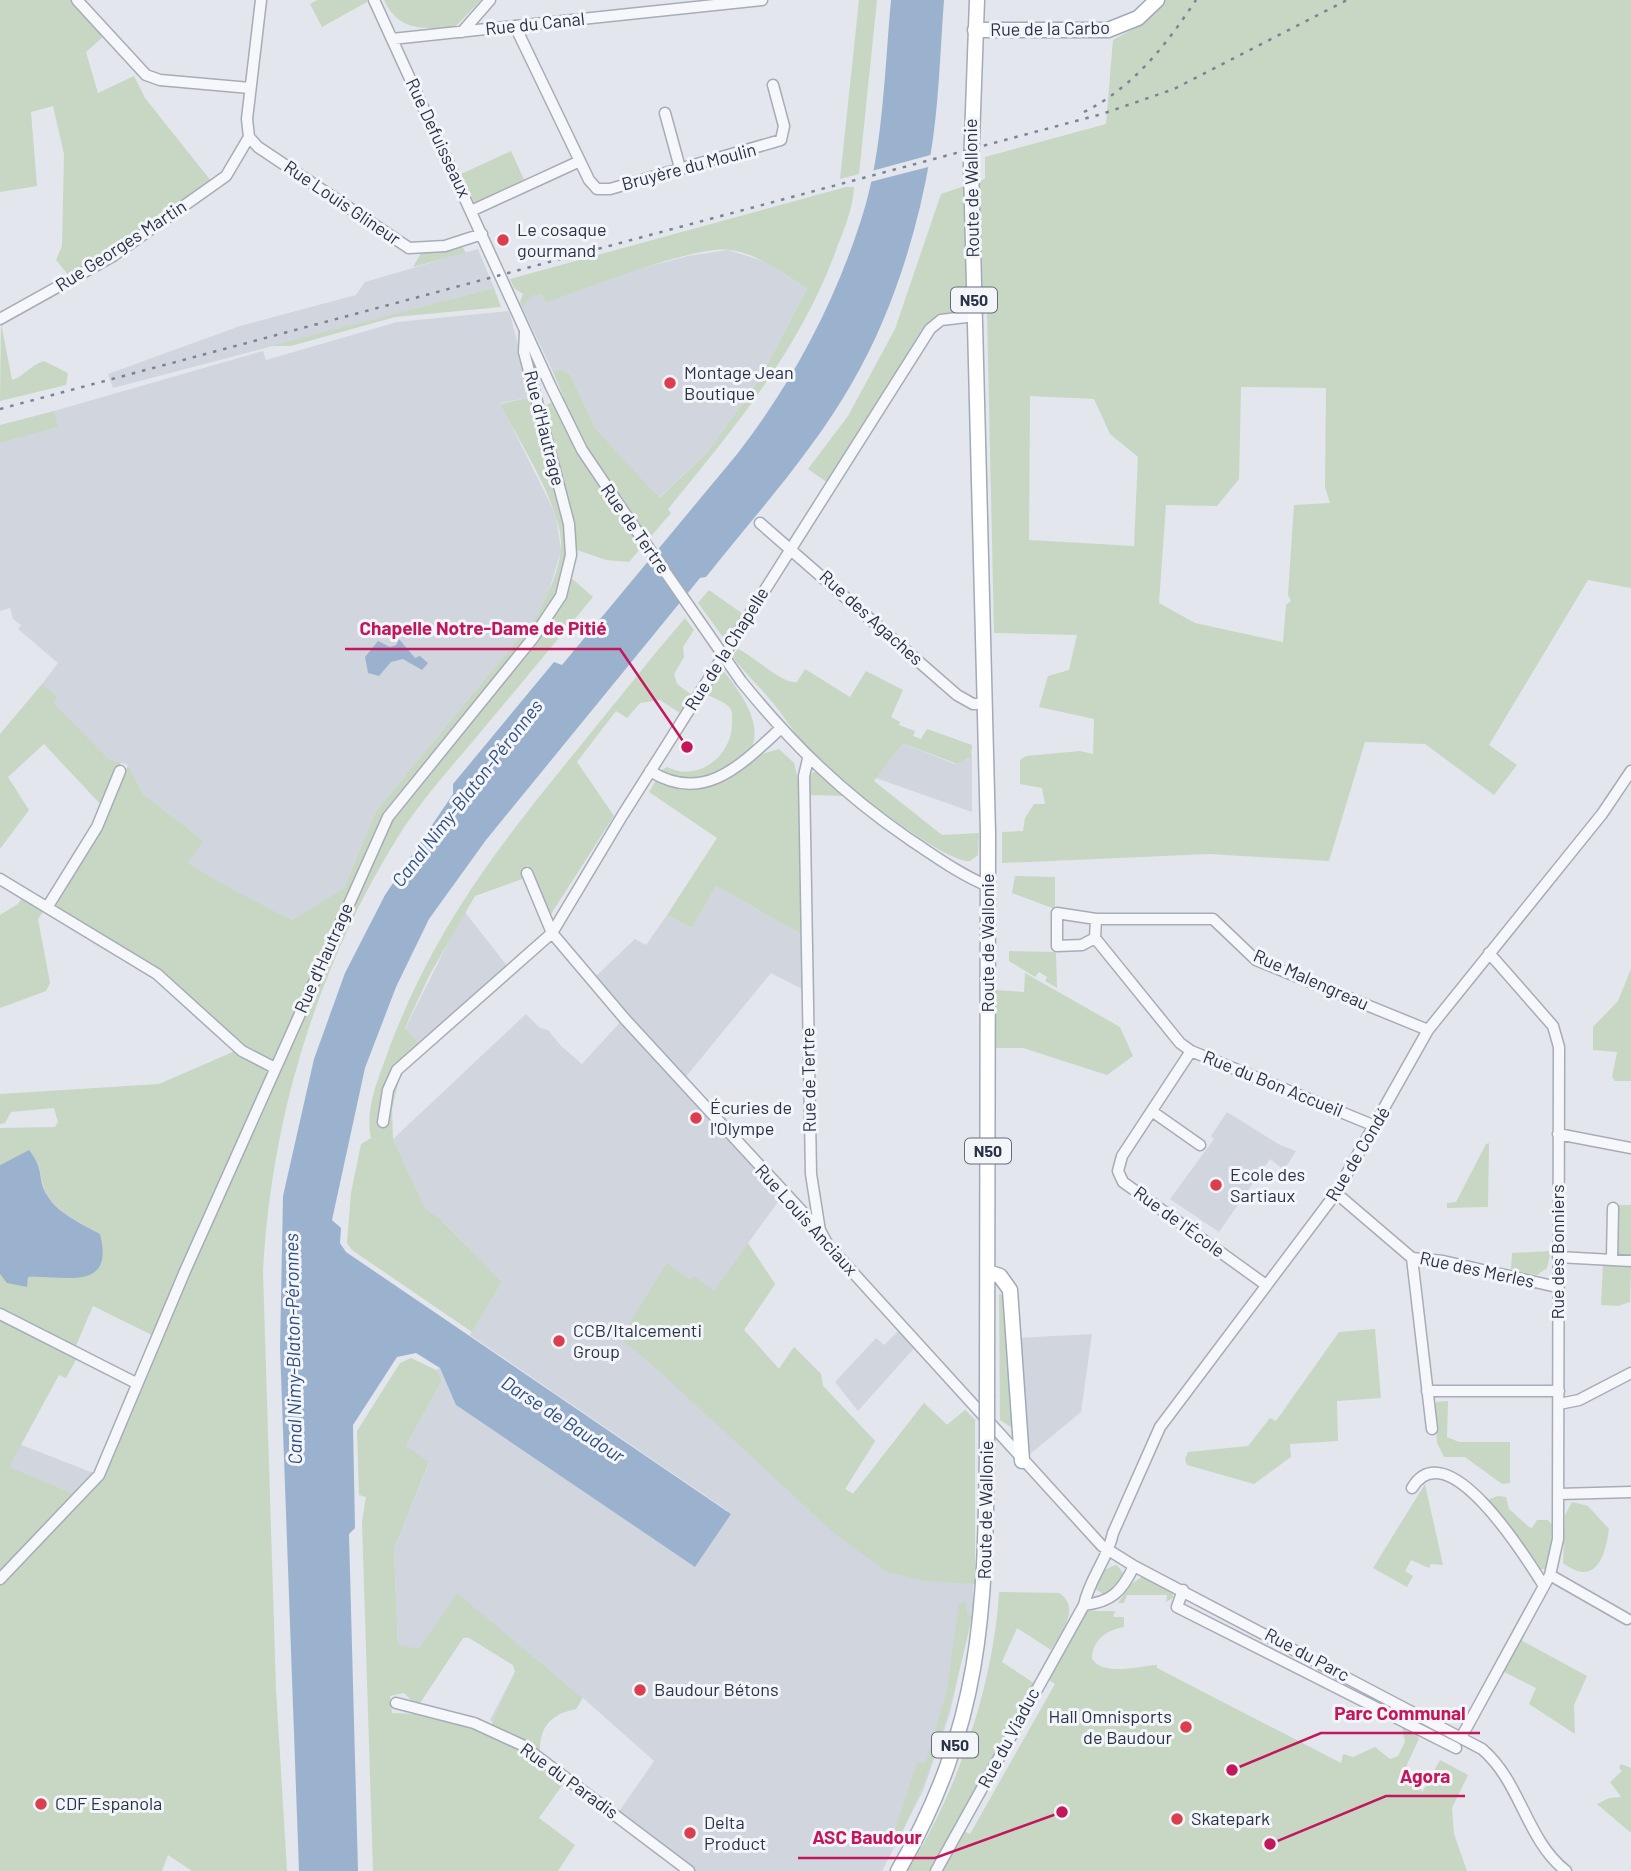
<svg xmlns="http://www.w3.org/2000/svg" width="1631" height="1871" viewBox="0 0 1631 1871" font-family="Barlow,sans-serif">
  <rect width="100%" height="100%" fill="#e3e6ec"/>
  <path fill="#d1d5de" d="M478,249L494,288L113,388L108,374L240,326L356,295L365,282Z
    M728,250L766,262L807,289L759,380L707,453L658,498L595,428L570,374L560,369L553,372L523,309L529,296L535,293L542,295L688,256Z
    M509,311L532,397L500,403L556,515L561,551L548,594L537,616L376,811L344,888L292,920L237,893L188,863L204,841L143,794L128,765L109,759L52,703L57,696L42,684L58,663L18,629L21,625L13,619L10,608L0,611V443L57,427L54,411L263,351L266,360L397,322Z
    M903,743L954,764L968,759L972,754V812L876,778Z
    M716,886L803,935L804,990L771,973L684,1079L594,978L635,939L646,945L667,915L692,928Z
    M464,911L508,967L420,1045L405,1029Z
    M526,1014L540,1028L548,1030L561,1046L582,1064L624,1018L784,1194L748,1243L775,1284L744,1330L779,1369L794,1347L821,1374L823,1386L875,1441L845,1489L853,1494L924,1403L947,1425L965,1410L975,1420L973,1609L950,1713L923,1791L882,1871H684L618,1813L654,1761L583,1698L576,1709L555,1714L544,1726L539,1740L540,1753L490,1720L515,1672L513,1665L469,1638H463L420,1703L387,1645L398,1644L394,1549L429,1463L406,1446L442,1380L436,1370L440,1368L445,1376L731,1513L470,1335L502,1282L439,1218L425,1208L393,1139Z
    M1227,1112L1280,1145L1296,1151L1284,1170L1270,1159L1219,1232L1170,1199L1214,1139L1211,1136Z
    M901,1328L917,1345L858,1411L835,1382L876,1338L884,1345Z
    M1092,1334L1081,1412L1024,1459L1017,1338Z
    M19,1444L96,1474L77,1495L8,1467Z"/>
  <path fill="#c7d7c3" fill-rule="evenodd" d="M0,0H73L104,36L86,52L98,93L134,76L145,98L211,181L114,251L70,277L56,260L62,246L64,154L53,106L31,112L37,186L0,192Z
    M317,0H367V2L322,27L310,4Z
    M384,0H481L455,27C424,29 399,32 384,0Z
    M859,0H877L859,174L840,179Z
    M1164,0H1631V588L1588,580L1489,745L1517,765L1494,795L1425,744L1365,742L1329,861L1209,854L1002,863V832L1023,831L1025,818L1034,804H1045L1042,788L1020,784V760L1026,756L1080,751L1093,754L1094,719L1039,707L1048,676L1069,670L1077,635L994,633L987,313C964,309 945,311 927,325L828,483L808,469L848,416L895,329L941,194L985,179V157L1106,124L1113,40L1135,28ZM1241,387L1326,388L1325,487L1330,503L1294,505L1288,595L1291,601L1286,605L1283,642L1195,623L1159,603L1166,505L1217,506L1239,479ZM1030,396L1094,399L1110,434L1138,457L1134,546L1029,540Z
    M511,151L526,184L476,206L461,174Z
    M846,187H854C853,210 843,231 835,253C798,352 734,428 668,509L671,513L629,562L606,560L577,550L574,523L545,411V406L563,396L553,372L560,369L570,374L595,428L659,498L707,453L759,380L807,289C783,273 759,254 730,250C694,245 585,289 547,302L542,295C530,293 528,299 523,309L520,302L523,294L514,288L510,279Z
    M461,245L466,253L413,267L421,253Z
    M494,288L501,307L395,317L291,346H271Z
    M1,323L12,380C25,376 30,365 44,361L68,373L66,385L0,401Z
    M532,397L567,530V574L593,597C553,645 514,692 474,740C447,772 418,804 396,840C316,970 271,1120 263,1272L276,1689L287,1871H192L168,1855L162,1871H0V1579L94,1482L156,1337L93,1306L72,1355L77,1358L66,1378L59,1375L9,1467L77,1495L0,1574V1274L26,1287L28,1277L38,1276L100,1234C82,1224 58,1213 47,1195C38,1180 45,1169 29,1150L0,1165V1128L55,1127L58,1122L54,1108L11,1112L5,1123L0,1124V1094L159,1084L235,1051L240,1056L247,1049L156,968L53,905L105,821L128,765L143,794L204,841L188,863L233,890L292,920L344,888L376,811L537,616C548,594 561,568 561,543C561,506 518,439 500,404Z
    M54,411L58,427L0,443V425Z
    M709,590L743,614L725,640L698,603Z
    M685,618L694,630L683,647L684,657L674,674L677,684L692,695L680,713L660,700L640,703L627,718L616,711L577,762L614,816L551,914L528,865L522,869L525,878L475,896L429,976L405,1028L420,1045L400,1074L392,1109L393,1139L425,1208L439,1218L502,1282L472,1332L352,1250L347,1243L351,1193L361,1144L371,1138C364,1108 380,1075 390,1046C436,926 497,848 577,750C613,706 648,661 685,618Z
    M738,649C754,656 783,685 797,682L805,669L850,697L866,671L903,690L891,717L900,722L899,725L915,731L913,736L921,739L927,729L972,745L971,757L957,764L903,743L874,781L942,835L979,833L978,855L970,861C947,865 837,779 817,759C798,740 785,716 767,696C755,682 743,671 732,656Z
    M718,664C736,687 766,721 750,752L759,755L779,749L794,763L799,783L803,935L716,886L692,928L667,915L717,838L649,792L662,770L667,767C697,783 732,756 732,724C732,719 733,712 730,708C724,701 709,696 701,692Z
    M42,684L57,696L54,704L109,759L121,763L104,808L44,744L8,777L29,810L0,849V734Z
    M814,772H818L843,796L810,795V775Z
    M1015,876L1055,877V909L1012,893Z
    M23,896L45,909L38,919L50,983L46,991L0,1008V915L18,904Z
    M1009,951L1056,952L1057,988L1045,981L1047,977L1039,972L1035,977L1009,961Z
    M1631,969V1081H1615L1612,1077L1617,1052L1593,1050V1027L1618,1001Z
    M1025,973L1120,1027L1133,1056L1107,1075L1023,1048H993L994,990L1024,992Z
    M1489,1143L1488,1207L1447,1208V1203L1456,1202L1486,1144Z
    M1617,1205H1631V1256L1616,1254Z
    M748,1244L775,1284L744,1330L779,1369L794,1347L821,1374L823,1386L875,1441L845,1489L853,1494L924,1403L947,1425L965,1410L975,1420V1584L925,1581L887,1572L834,1533L658,1370L620,1338L667,1263L690,1280L694,1276L714,1291Z
    M1551,1251L1547,1268L1537,1275L1511,1270L1512,1253Z
    M1603,1264L1631,1266L1630,1302L1618,1306L1601,1305Z
    M999,1294L1005,1295L1014,1428H1012L1000,1420Z
    M1375,1329L1381,1398L1337,1401L1338,1441L1290,1444L1291,1457L1254,1484L1187,1465L1185,1459L1188,1452L1248,1446L1270,1418L1276,1421L1339,1332Z
    M411,1358L436,1370L442,1380L406,1446L429,1462L394,1549L398,1645L419,1649L457,1593L582,1698L576,1709C551,1714 539,1727 540,1753L491,1726L515,1672L513,1665L468,1637L463,1638L420,1703L416,1705L404,1693L390,1696L392,1713C459,1714 513,1740 566,1780L539,1818L575,1845L558,1871H373L362,1521L366,1497L359,1495L357,1431L400,1363Z
    M1448,1401L1447,1437L1459,1442H1510V1483L1502,1484L1465,1457H1444L1437,1443L1435,1406L1436,1402Z
    M1425,1484L1443,1565L1431,1564L1429,1568L1411,1560L1405,1571L1413,1576L1407,1587L1373,1568Z
    M1498,1496L1506,1497L1509,1509L1529,1527L1532,1528L1537,1520H1548L1552,1525L1551,1553L1547,1569H1536L1489,1504L1490,1499Z
    M1572,1502L1588,1506L1609,1529C1605,1558 1595,1587 1563,1563L1565,1515Z
    M1117,1565L1123,1573L1120,1585L1105,1595L1095,1589C1095,1577 1105,1567 1117,1565Z
    M1142,1577L1173,1592V1598L1166,1602L1167,1595H1127L1124,1603H1118L1131,1584Z
    M999,1592L1059,1593C1082,1608 1060,1633 1051,1650L1017,1628L1002,1662L1034,1683L931,1871H907C957,1794 994,1683 999,1592Z
    M965,1601L967,1612L972,1616C954,1698 936,1765 897,1842L893,1837L917,1763L926,1762L947,1690L959,1604Z
    M1089,1611H1115L1113,1617H1124V1627C1107,1630 1093,1639 1092,1658C1101,1677 1140,1666 1157,1665V1668L1341,1763L1343,1754L1353,1757L1375,1747L1390,1759L1398,1756L1405,1742L1402,1727L1416,1733L1419,1739L1403,1773V1779L1421,1788L1422,1793L1440,1760L1468,1775L1452,1808L1454,1834L1467,1871H942L964,1831L970,1834L1055,1684L1046,1678L1086,1612Z
    M1521,1640L1587,1676L1574,1705L1575,1734L1529,1704L1536,1688L1504,1672Z
    M1621,1764L1631,1768V1833L1597,1804L1609,1798L1621,1797L1610,1782L1622,1771L1619,1768Z"/>
  <path fill="#9bb2cf" d="M891,0H944C940,52 939,107 930,158C917,234 891,316 852,383C812,453 756,514 706,577L700,578L486,840L429,919L396,987L365,1068L332,1220L341,1228L340,1243L346,1252L731,1514L695,1567L456,1405L440,1368L416,1353L397,1357L353,1425L355,1528L349,1534L358,1871H299L280,1348L283,1196L314,1059L345,973L385,895L453,794V784L554,662L562,665L738,453C795,379 838,297 865,207C883,146 885,65 891,0Z
    M399,639L415,658L420,656L428,663L422,670L403,659L391,662L379,676L368,673L365,657L378,641L390,647L396,645Z
    M29,1150C45,1169 37,1180 47,1195C57,1213 82,1224 100,1234C115,1293 64,1275 28,1277L27,1287L7,1283L0,1274V1165Z"/>
  <path fill="#e3e6ec" d="M934,154L932,166L866,183L868,172Z"/>
  <g fill="none" stroke-linecap="round" stroke-linejoin="round">
    <g stroke="#a7acb7" stroke-width="13">
      <path id="minor" d="M77,0L146,75L160,80L250,88
        M374,0L551,387L582,450L632,524
        M515,26L589,180L597,189H610L781,140L784,126L773,85
        M462,32L490,0
        M392,39L762,0
        M665,113L680,168
        M249,137L258,147L409,248L445,246L482,234
        M471,211L580,161
        M0,319L113,256L226,176L249,137L247,119L261,0
        M760,523L957,695L973,704H984
        M741,681C793,745 842,793 909,839C935,856 959,874 988,886
        M808,759L804,776L811,1174L820,1231
        M650,771C704,805 742,764 780,729
        M527,873L552,933L624,1018L821,1232L828,1245L1102,1546L1134,1566L1482,1749C1521,1782 1526,1840 1566,1871
        M0,879L157,974L242,1051L275,1068
        M48,906L97,827L120,771
        M1095,938L1096,919H1213L1256,960L1428,1030
        M1095,938L1180,1043L1191,1051L1375,1126
        M1095,938L1082,945L1057,946V913L1096,919
        M1191,1051L1122,1156L1118,1171L1123,1182L1266,1285
        M1153,1112L1200,1145
        M383,1122L388,1090L397,1070L552,933L622,816L930,329L941,320L975,316
        M1558,1134L1631,1148
        M1336,1193L1412,1258L1443,1261L1557,1287
        M1558,1257L1631,1261
        M1412,1258L1432,1429
        M1612,1259L1613,1208
        M0,1314L136,1383
        M1427,1391H1559
        M1559,1404L1579,1400L1631,1373
        M1412,1488C1447,1429 1527,1559 1544,1586
        M1559,1494L1631,1492
        M1550,1575L1627,1619
        M0,1579L99,1475L185,1271L388,817L533,638L561,596L571,555L569,524L524,352L525,332
        M1183,1590L1177,1607L1456,1748
        M1084,1605C1112,1602 1122,1591 1134,1566
        M396,1703L474,1723L522,1745L689,1871
        M1462,1736L1550,1575L1558,1539L1559,1047L1553,1026L1489,953
        M936,1871L1084,1605C1089,1579 1108,1559 1113,1533L1160,1427L1336,1193L1428,1030L1602,814L1631,771"/>
    </g>
    <g stroke="#a1aab9" stroke-width="17">
      <path id="major" d="M977,0L971,167L988,833L987,1395
        M975,30H1108L1138,18L1157,0
        M988,1272L1000,1276L1010,1290L1022,1461
        M898,1871C982,1725 985,1614 987,1450"/>
    </g>
    <use href="#minor" stroke="#f6f7fa" stroke-width="10"/>
    <use href="#major" stroke="#fff" stroke-width="14"/>
    <path stroke="#7b8497" stroke-width="2.5" stroke-dasharray="3.5 7" stroke-linecap="butt" d="M1084,112C1134,87 1166,45 1196,0
      M0,409L1102,114L1174,89L1347,0"/>
    <g stroke="#a7acb7" stroke-width="13" stroke-linecap="butt">
      <path id="minor-bridge" d="M632,524L741,681"/>
    </g>
    <g stroke="#a1aab9" stroke-width="17" stroke-linecap="butt">
      <path id="major-bridge" d="M987,1450V1395"/>
    </g>
    <use href="#minor-bridge" stroke="#f6f7fa" stroke-width="10"/>
    <use href="#major-bridge" stroke="#fff" stroke-width="14"/>
  </g>
  <g fill="#da3f50" stroke="#f3f5f9" stroke-width="2.5">
    <circle cx="503" cy="240" r="7"/>
    <circle cx="670" cy="383" r="7"/>
    <circle cx="696" cy="1118" r="7"/>
    <circle cx="1216" cy="1185" r="7"/>
    <circle cx="559" cy="1341" r="7"/>
    <circle cx="640" cy="1690" r="7"/>
    <circle cx="1186" cy="1727" r="7"/>
    <circle cx="41" cy="1804" r="7"/>
    <circle cx="1177" cy="1819" r="7"/>
    <circle cx="690" cy="1833" r="7"/>
  </g>
  <g text-anchor="middle" stroke-width="6" stroke-linejoin="round" paint-order="stroke">
    <g fill="#f3f5f9" stroke="#666c7c" stroke-width="2">
      <rect x="951" y="287.5" width="46" height="25" rx="5"/>
      <rect x="965" y="1138.5" width="46" height="25" rx="5"/>
      <rect x="932" y="1732.5" width="46" height="25" rx="5"/>
    </g>
    <g font-size="16" font-weight="bold" fill="#293246">
      <text x="974" y="306">N50</text>
      <text x="988" y="1157">N50</text>
      <text x="955" y="1751">N50</text>
    </g>
    <g font-size="18" fill="#293246" stroke="#f3f5f9">
      <text transform="translate(535 24) rotate(-6)" y="6">Rue du Canal</text>
      <text transform="translate(1050 29) rotate(-1)" y="6">Rue de la Carbo</text>
      <text transform="translate(438 138) rotate(65)" y="6">Rue Defuisseaux</text>
      <text transform="translate(689 167) rotate(-15)" y="6">Bruyère du Moulin</text>
      <text transform="translate(972 188) rotate(-91)" y="6">Route de Wallonie</text>
      <text transform="translate(342 203) rotate(34)" y="6">Rue Louis Glineur</text>
      <text transform="translate(121 246) rotate(-33)" y="6">Rue Georges Martin</text>
      <text transform="translate(544 428) rotate(76)" y="6">Rue d'Hautrage</text>
      <text transform="translate(635 529) rotate(55)" y="6">Rue de Tertre</text>
      <text transform="translate(871 618) rotate(42)" y="6">Rue des Agaches</text>
      <text transform="translate(727 649) rotate(-58)" y="6">Rue de la Chapelle</text>
      <text transform="translate(988 943) rotate(-90)" y="6">Route de Wallonie</text>
      <text transform="translate(324 958) rotate(-66)" y="6">Rue d'Hautrage</text>
      <text transform="translate(1311 980) rotate(24)" y="6">Rue Malengreau</text>
      <text transform="translate(809 1080) rotate(-91)" y="6">Rue de Tertre</text>
      <text transform="translate(1273 1084) rotate(22)" y="6">Rue du Bon Accueil</text>
      <text transform="translate(1358 1154) rotate(-59)" y="6">Rue de Condé</text>
      <text transform="translate(806 1220) rotate(48)" y="6">Rue Louis Anciaux</text>
      <text transform="translate(1179 1222) rotate(36)" y="6">Rue de l'École</text>
      <text transform="translate(1558 1252) rotate(-90)" y="6">Rue des Bonniers</text>
      <text transform="translate(1477 1270) rotate(12)" y="6">Rue des Merles</text>
      <text transform="translate(986 1510) rotate(-89)" y="6">Route de Wallonie</text>
      <text transform="translate(1307 1655) rotate(28)" y="6">Rue du Parc</text>
      <text transform="translate(1009 1738) rotate(-62)" y="6">Rue du Viaduc</text>
      <text transform="translate(569 1781) rotate(36)" y="6">Rue du Paradis</text>
    </g>
    <g font-size="18" fill="#293246" stroke="#f3f5f9" text-anchor="start">
      <text x="517" y="236">Le cosaque<tspan x="517" dy="21">gourmand</tspan></text>
      <text x="684" y="379">Montage Jean<tspan x="684" dy="21">Boutique</tspan></text>
      <text x="710" y="1114">Écuries de<tspan x="710" dy="21">l'Olympe</tspan></text>
      <text x="1230" y="1181">Ecole des<tspan x="1230" dy="21">Sartiaux</tspan></text>
      <text x="573" y="1337">CCB/Italcementi<tspan x="573" dy="21">Group</tspan></text>
      <text x="654" y="1696">Baudour Bétons</text>
      <text x="1172" y="1723" text-anchor="end">Hall Omnisports<tspan x="1172" dy="21">de Baudour</tspan></text>
      <text x="55" y="1810">CDF Espanola</text>
      <text x="1191" y="1825">Skatepark</text>
      <text x="704" y="1829">Delta<tspan x="704" dy="21">Product</tspan></text>
    </g>
    <g font-size="19" font-style="italic" fill="#2f4f7e" stroke="#f3f5f9">
      <text transform="translate(467 793) rotate(-52)" y="7">Canal Nimy-Blaton-Péronnes</text>
      <text transform="translate(293 1349) rotate(-91)" y="7">Canal Nimy-Blaton-Péronnes</text>
      <text transform="translate(563 1419) rotate(33)" y="7">Darse de Baudour</text>
    </g>
  </g>
  <path fill="none" stroke="#c2185b" stroke-width="2.5" d="M687 747L620 649H345M1232 1770L1321 1733H1480M1270 1844L1386 1796H1465M1062 1812L935 1858H798"/>
  <g fill="#c2185b" stroke="#f3f5f9" stroke-width="2.5">
    <circle cx="687" cy="747" r="7"/>
    <circle cx="1232" cy="1770" r="7"/>
    <circle cx="1270" cy="1844" r="7"/>
    <circle cx="1062" cy="1812" r="7"/>
  </g>
  <g font-size="19" text-anchor="middle" font-weight="bold" fill="#c2185b" stroke="#f3f5f9" stroke-width="6" stroke-linejoin="round" paint-order="stroke">
    <text x="483" y="635">Chapelle Notre-Dame de Pitié</text>
    <text x="1400" y="1720">Parc Communal</text>
    <text x="1425" y="1783">Agora</text>
    <text x="867" y="1844">ASC Baudour</text>
  </g>
</svg>
